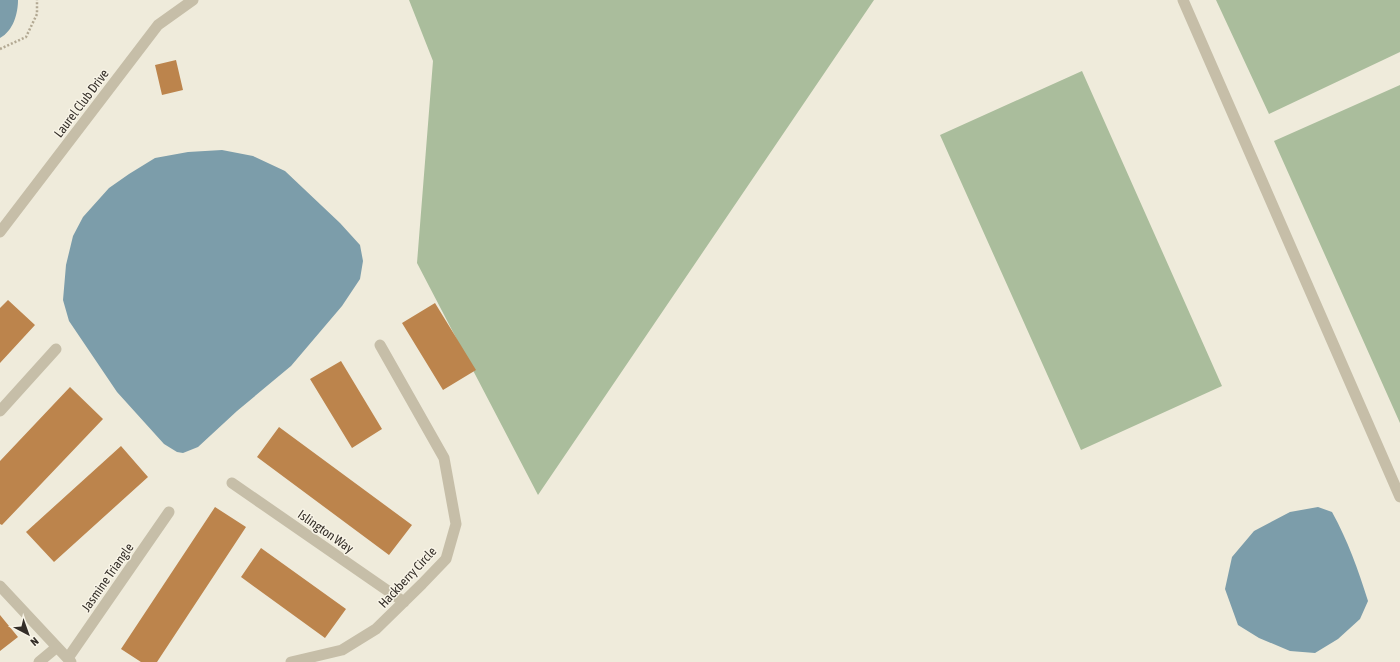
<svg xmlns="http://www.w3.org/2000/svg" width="1400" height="662" viewBox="0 0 1400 662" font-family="'Asap Condensed',sans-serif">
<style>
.green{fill:#aabd9c}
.water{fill:#7c9daa}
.building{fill:#bc844c}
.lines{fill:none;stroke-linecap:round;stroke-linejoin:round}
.path{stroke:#b2a892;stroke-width:2.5;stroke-dasharray:2 2;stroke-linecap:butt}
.minor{stroke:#c6bea8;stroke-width:11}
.labels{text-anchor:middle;stroke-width:3;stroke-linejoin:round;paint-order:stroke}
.street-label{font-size:13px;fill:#342e28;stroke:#f8f4e7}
</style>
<rect width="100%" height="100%" fill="#efebdb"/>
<!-- green -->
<path class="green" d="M409 0H874L538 495 417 263 433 61Z
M1216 0H1400V52L1269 114Z
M1082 71 1222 386 1081 450 940 135Z
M1400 85V423L1274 141Z"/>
<!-- water -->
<path class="water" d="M0 0H18C18 14 13 31 0 38Z
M222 150 253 156 285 171 340 223 360 245 363 261 360 279 342 306 291 366 237 411 198 447 183 453 177 452 164 444 117 392 69 321 63 300 66 265 73 236 83 217 109 188 129 174 155 158 188 152Z
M1318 507 1332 512C1348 541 1358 569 1368 601L1360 619 1338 639 1315 653 1290 651 1259 638 1238 625 1225 589 1232 557 1254 531 1290 512Z"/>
<!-- building -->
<path class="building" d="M176 60 183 90 162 95 155 65Z
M8 300 35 325 0 363V308Z
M435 303 476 370 443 390 402 323Z
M341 361 382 429 352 448 310 379Z
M70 387 103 419 2 525 0 524V461Z
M279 427 412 525 389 555 257 457Z
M121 446 148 477 54 562 26 532Z
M215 507 246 527 157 662H141L121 649Z
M261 548 346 609 325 638 241 577Z
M0 615 18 637 0 651Z"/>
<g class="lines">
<!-- path -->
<path class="path" d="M0 49 26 37 37 14V0"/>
<!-- minor -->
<path class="minor" d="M1183 0 1400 497
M0 232 158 25 193 0
M0 411 56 349
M232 483 404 602
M0 586 71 662
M68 658 169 512
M39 662 57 647
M291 662 342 650 376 629 422 584 446 559 456 524 444 458 380 345"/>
</g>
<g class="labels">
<!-- street labels -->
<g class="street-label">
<text transform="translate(81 103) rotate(-53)" y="5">Laurel Club Drive</text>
<text transform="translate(326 531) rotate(35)" y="5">Islington Way</text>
<text transform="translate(107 577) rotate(-55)" y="5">Jasmine Triangle</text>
<text transform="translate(407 577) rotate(-47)" y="5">Hackberry Circle</text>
</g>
</g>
<!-- north arrow -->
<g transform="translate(28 634) rotate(139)" stroke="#f8f4e7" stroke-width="3" paint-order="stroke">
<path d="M0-3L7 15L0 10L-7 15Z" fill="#342e28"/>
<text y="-6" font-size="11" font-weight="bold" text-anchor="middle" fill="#342e28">N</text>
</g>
</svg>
